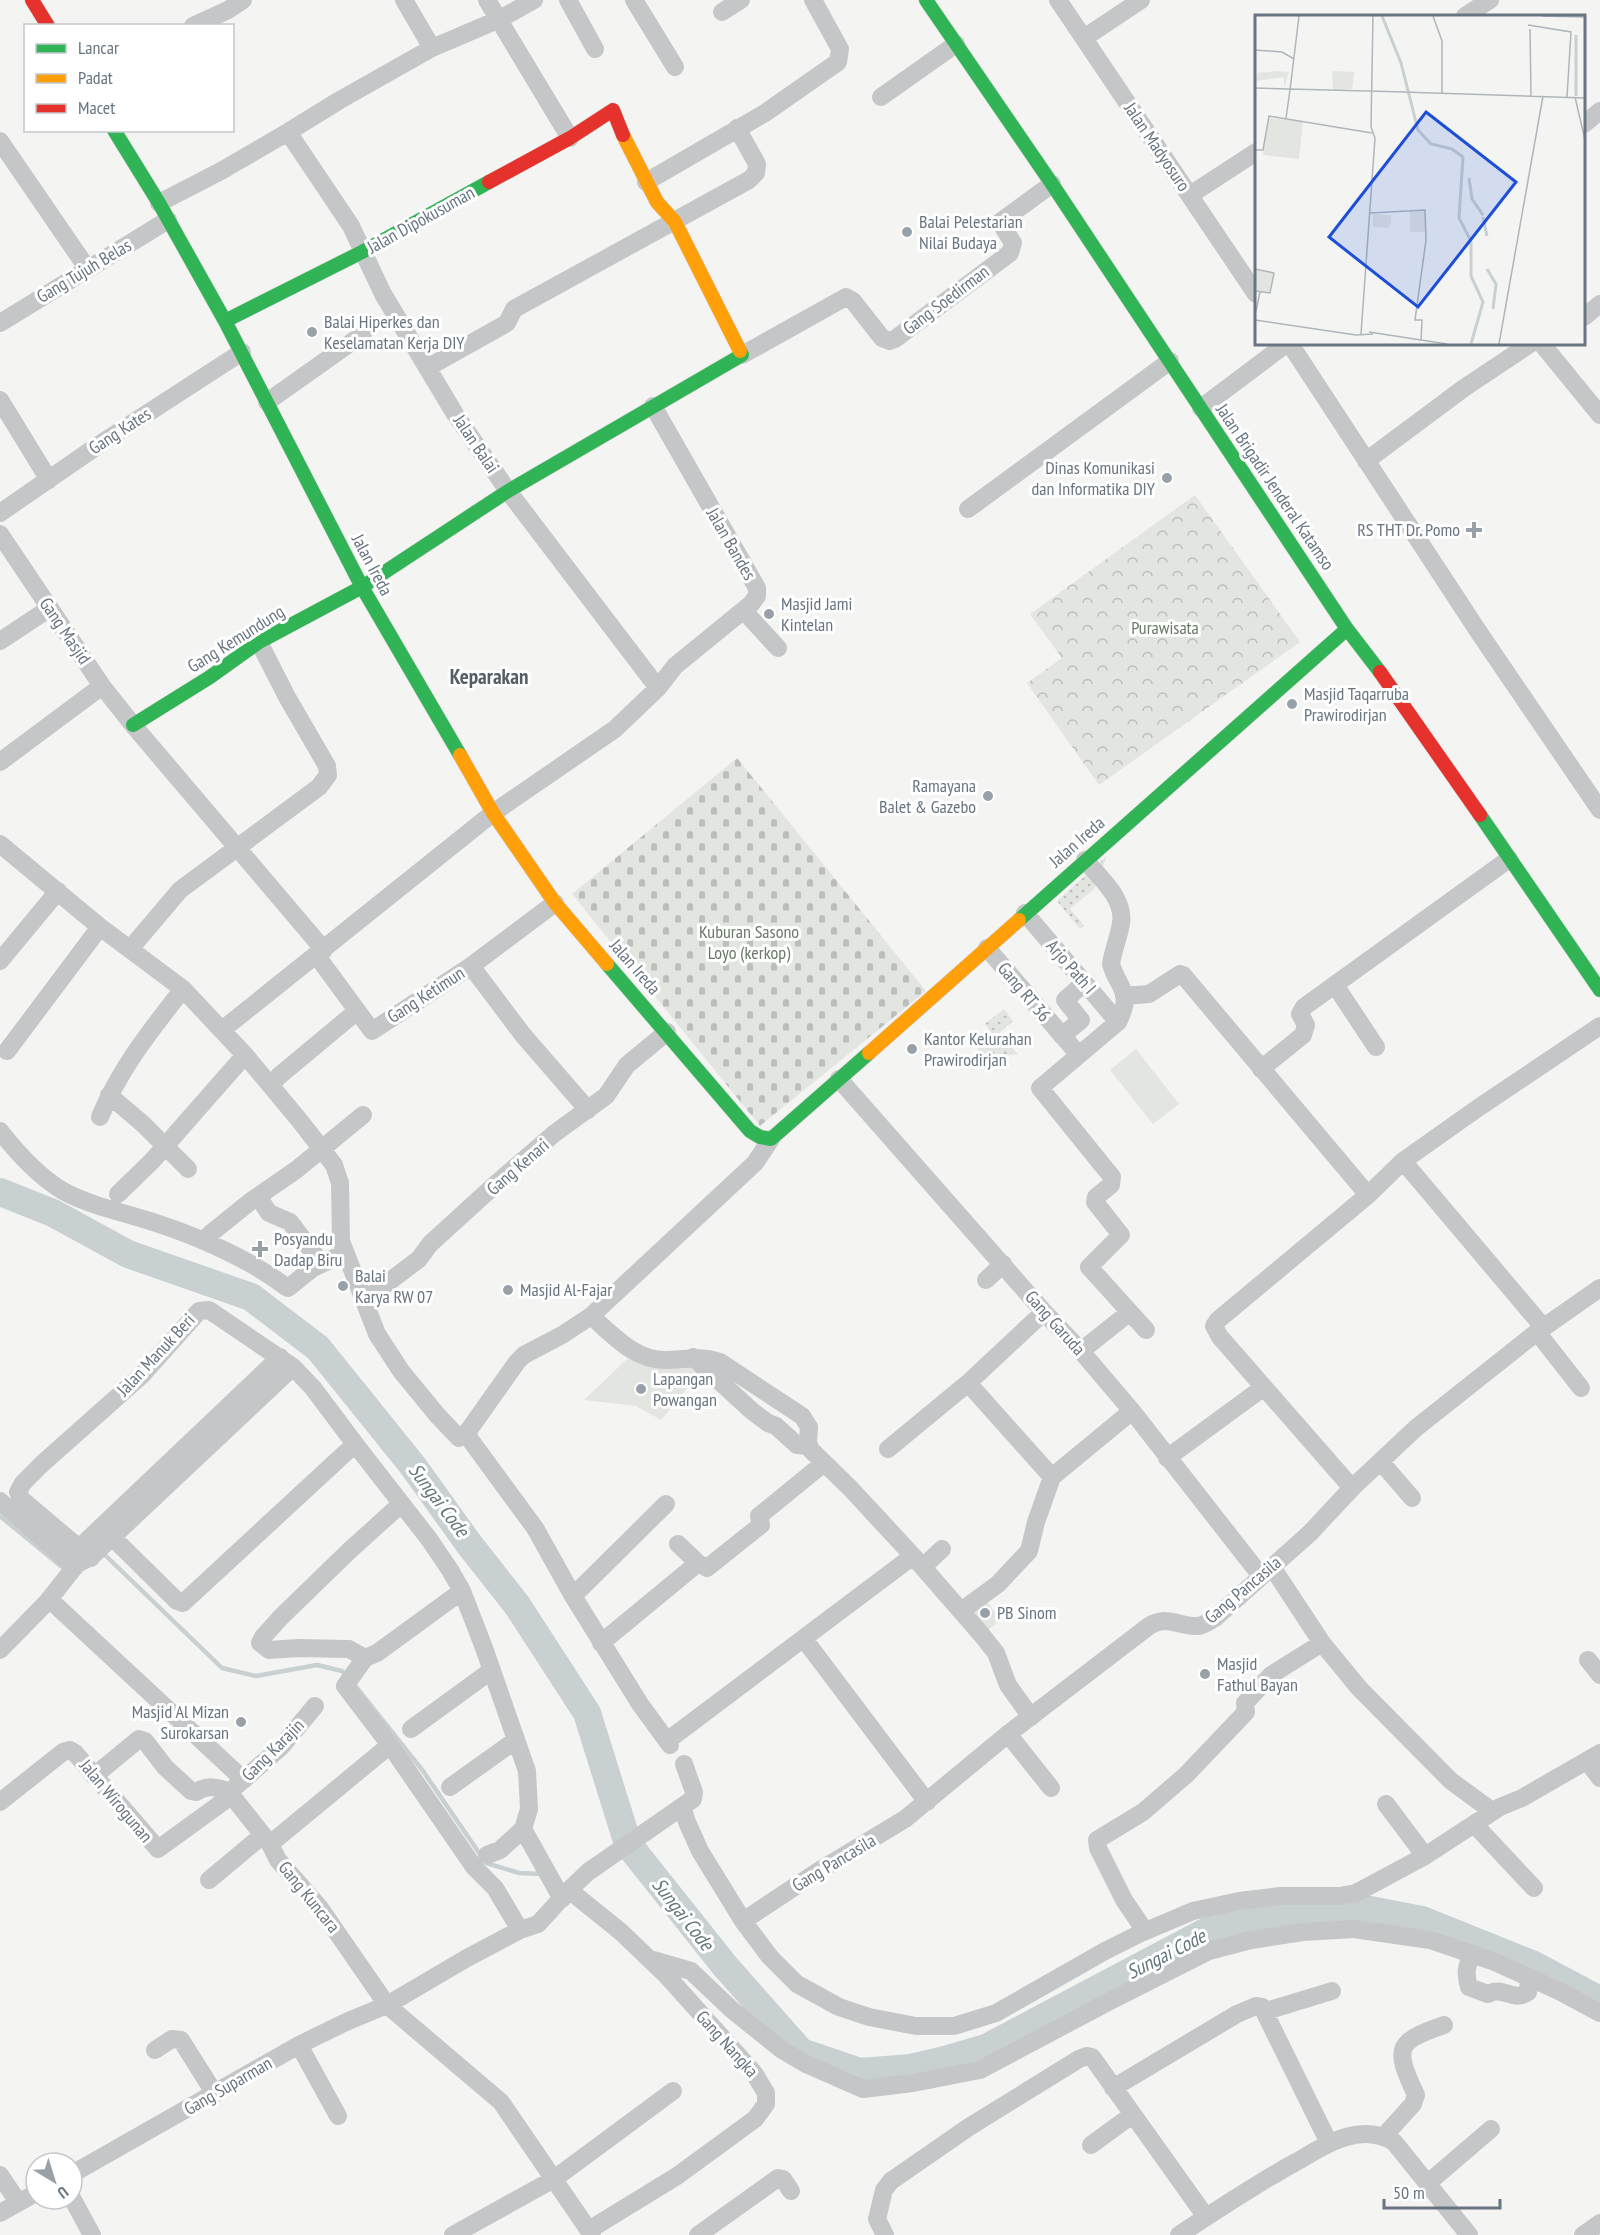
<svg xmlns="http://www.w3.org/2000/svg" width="1600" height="2235" viewBox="0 0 1600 2235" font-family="'PT Sans Narrow',sans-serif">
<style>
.grass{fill:url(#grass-dots)}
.cemetery{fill:url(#cemetery-stones)}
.park{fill:url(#park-crowns)}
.pitch{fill:#e3e5e1}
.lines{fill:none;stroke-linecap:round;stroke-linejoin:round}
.stream{stroke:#c9d0d2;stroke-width:4.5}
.river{stroke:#c9d0d2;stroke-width:28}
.fast-casing{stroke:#d0d1d1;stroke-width:15}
.slow-casing{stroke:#d0d1d1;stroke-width:15}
.jam-casing{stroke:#d0d1d1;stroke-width:15}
.street{stroke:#c5c6c8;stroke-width:18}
.fast{stroke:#30b455;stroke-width:14}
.slow{stroke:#ff9f0a;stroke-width:14}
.jam{stroke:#e5322d;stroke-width:14}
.poi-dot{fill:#99a1a8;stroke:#fff;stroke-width:2}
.labels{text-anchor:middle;stroke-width:6;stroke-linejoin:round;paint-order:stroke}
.street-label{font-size:18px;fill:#687580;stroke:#fff}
.poi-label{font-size:18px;fill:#687580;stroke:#fff;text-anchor:start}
.park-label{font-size:18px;fill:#697866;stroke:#fff}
.water-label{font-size:20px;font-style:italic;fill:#63767c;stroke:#fff}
.quarter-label{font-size:21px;font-weight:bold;fill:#555e66;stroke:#fff}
.inset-river{fill:none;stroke:#c9d0d2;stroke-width:3}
.inset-road{fill:none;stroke:#afb6bb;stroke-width:1.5}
.view{fill:#1d4ed8;fill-opacity:0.15;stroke:#1d4ed8;stroke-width:3}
.inset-edge{fill:none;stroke:#687580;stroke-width:3}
</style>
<defs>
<pattern id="grass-dots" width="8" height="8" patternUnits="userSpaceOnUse" patternTransform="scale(1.5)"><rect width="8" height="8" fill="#e3e5e1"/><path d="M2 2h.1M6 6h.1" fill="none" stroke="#bcbebc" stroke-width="1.8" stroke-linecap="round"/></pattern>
<pattern id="cemetery-stones" width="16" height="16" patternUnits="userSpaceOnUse" patternTransform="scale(1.5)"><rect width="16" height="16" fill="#e3e5e1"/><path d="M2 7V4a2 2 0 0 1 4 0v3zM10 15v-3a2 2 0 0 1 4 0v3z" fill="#bcbebc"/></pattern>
<pattern id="park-crowns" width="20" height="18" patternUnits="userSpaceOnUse" patternTransform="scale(1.5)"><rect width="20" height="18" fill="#e3e5e1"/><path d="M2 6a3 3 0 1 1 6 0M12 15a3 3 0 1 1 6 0" fill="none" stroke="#bcbebc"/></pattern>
</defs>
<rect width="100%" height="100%" fill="#f4f4f3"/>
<!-- grass -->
<path class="grass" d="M1107 856 1094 889 1070 909 1084 925 1080 929 1057 901Z
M1004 1009 1013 1021 1000 1032 1017 1054 986 1058 971 1040 992 1034 985 1024Z"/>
<!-- cemetery -->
<path class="cemetery" d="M737 758 926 991 760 1126 572 894Z"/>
<!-- park -->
<path class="park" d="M1195 495 1300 642 1099 785 1027 683 1062 658 1030 614Z"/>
<!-- pitch -->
<path class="pitch" d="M1136 1049 1179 1104 1153 1124 1110 1070Z
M627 1359 704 1368 661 1420 636 1406 584 1400Z
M982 1596 1001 1619 987 1631 968 1607Z"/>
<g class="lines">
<!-- stream -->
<path class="stream" d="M0 1516 62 1567
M101 1554 103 1553 222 1668 256 1676 317 1665 342 1671 348 1677
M353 1683 423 1771 486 1863 519 1873 543 1874"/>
<!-- river -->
<path class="river" d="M0 1192 53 1213 128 1254 251 1297 318 1348 413 1466 469 1544 517 1605 587 1713 628 1844 725 1966 801 2052 860 2072 911 2068 945 2060 986 2048 1207 1931 1266 1917 1319 1911 1365 1909 1422 1920 1534 1965 1600 2000"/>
<defs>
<path id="fast" d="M926 0 1052 184 1347 629 1380 672
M114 130 159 203 225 321 362 587 460 755
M225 321 362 252 489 182
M133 725 210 677 259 642 362 587 508 491 742 355 740 351
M1480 815 1600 990
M1019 920 1347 629
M607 964 750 1131 760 1137 771 1139 869 1053"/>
<path id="slow" d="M623 135 657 202 675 222 740 351
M460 755 493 813 555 903 607 964
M869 1053 1019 920"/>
<path id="jam" d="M32 0 48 26
M489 182 570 138 613 110 623 135
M1380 672 1480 815"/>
</defs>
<!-- fast casing -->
<use href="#fast" class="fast-casing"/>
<!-- slow casing -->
<use href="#slow" class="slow-casing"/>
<!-- jam casing -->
<use href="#jam" class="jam-casing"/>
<!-- street -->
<path class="street" d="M404 0 432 48
M487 0 570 138
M568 0 595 49
M634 0 675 67
M1058 0 1256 294
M722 12 741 0
M1465 16 1490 0
M193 26 228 10 243 0
M1084 38 1141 0
M881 97 956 44
M1584 124 1600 111
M288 132 340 100 432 48 500 19 534 0
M0 141 87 268
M646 182 765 113 838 62 840 49 813 0
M1190 195 1256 152
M159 203 221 171 288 132 351 226 383 294 455 414 508 491 658 688 615 729 493 813 222 1030
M1584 317 1600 304
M0 323 168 220
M1290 344 1478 631 1600 810
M1542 344 1600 415
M742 355 846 297 853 301 882 338 890 341 895 339 1010 253 1013 243 1000 222 1052 184
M427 368 507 323 514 309 749 180 756 173 757 164 737 128
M0 400 49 480
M267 402 363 334
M653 406 757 588V596L751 604 675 666 658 688
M1201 408 1286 344
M1366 461 1464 388 1530 344
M968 509 1170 361
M0 513 100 444 242 352
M0 534 102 686 133 725 324 950
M744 611 778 648
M0 641 50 608
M0 762 102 686
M0 844 100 927 183 989 245 1055 300 1121 334 1165 340 1183 341 1241 377 1334 401 1371 438 1416 459 1438 466 1434 517 1362 524 1355 562 1335 591 1316 755 1163 771 1139
M1085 860C1099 877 1125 898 1121 923 1119 937 1113 950 1111 964 1118 989 1134 991 1118 1022L1040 1088 1112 1177 1111 1185 1096 1197 1095 1202 1121 1235 1089 1267 1146 1330
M1025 913 1118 1022
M987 948 1078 1054
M130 949 180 890 319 787 328 775 327 766 287 697 259 642
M317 956 372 1031 471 966 555 903
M0 961 58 891
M471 966 523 1035 588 1110
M1335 985 1376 1047
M1124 996 1149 994 1180 974 1183 975 1368 1195 1403 1161 1478 1108 1600 1026
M1062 1036 1081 1020 1065 1000 1084 983
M7 1051 100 927
M1261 1069 1303 1035 1306 1025 1300 1014 1304 1007 1509 859
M839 1079 1044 1312 1081 1351 1132 1411 1261 1576
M271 1085 279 1076 357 1011
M109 1095 143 1124 188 1169
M100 1117C120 1068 151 1030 183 989
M0 1131C18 1154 38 1176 63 1191 93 1207 127 1213 159 1224 199 1237 253 1261 286 1287L288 1288 313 1268 345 1253
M1403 1161 1544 1328
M118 1194 152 1161 245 1055
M259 1198 269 1213 290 1222 315 1255
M210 1234 251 1201 296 1170 363 1115
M986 1280 1003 1264
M365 1300 419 1259 430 1244 498 1182 555 1133 606 1096 627 1065 667 1032
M591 1316C612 1334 634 1360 665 1360 685 1360 700 1355 720 1362L802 1416 809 1427 808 1441 810 1449 851 1489 913 1556 981 1634 996 1653 1008 1685 1031 1717
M1537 1332 1581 1388
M1081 1351 1130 1312
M693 1357 752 1411 768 1423 776 1426 797 1445 808 1446
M968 1383 1052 1477
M466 1434 535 1528 573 1596 640 1704 670 1745
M355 1444 429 1539 450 1570 462 1591 484 1648 527 1771 529 1809 523 1829 500 1850 487 1855
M888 1449 968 1383 1044 1312
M1167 1458 1264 1387
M1381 1462 1412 1498
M1352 1488 1220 1337 1214 1326 1218 1320 1368 1195
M0 1501 75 1567
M401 1504 349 1551 281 1617 263 1637 260 1643 269 1650 298 1648 349 1649 365 1658 377 1653 462 1591
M678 1544 698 1563 707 1568 761 1525 759 1516 824 1463
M91 1558 21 1499 18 1492 23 1483 43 1463 142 1375 199 1311 209 1310 293 1367 313 1388 355 1444 183 1603 177 1601 102 1527
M77 1560 79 1548 280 1357
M923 1567 942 1549
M1272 1567 1322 1643 1359 1688 1451 1781 1492 1811
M573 1596 666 1504
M49 1599 244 1780
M961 1611 998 1584 1029 1551 1036 1522 1052 1477 1132 1411
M804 1639 927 1802
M601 1643 698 1563
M0 1650 47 1602 77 1564 91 1557 293 1367
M365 1658 345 1686 390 1745 474 1867 495 1888 520 1930
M1588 1660 1600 1675
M411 1729 492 1670
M1008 1734 1051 1788
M667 1741 913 1556
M1588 1762 1600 1778
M94 1776 139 1739 145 1741 165 1767 191 1791 196 1792C208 1785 216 1787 228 1791
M235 1787 281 1747 315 1706
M450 1787 516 1740
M228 1791 270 1844 278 1860 320 1908 387 2005 501 2102 592 2235
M0 1802 63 1752 70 1750 75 1753 158 1849 231 1796
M1386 1804 1425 1856
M682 1807 687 1822 700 1851 743 1921 770 1957 797 1984 839 2007 869 2017 916 2026H954L996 2013 1105 1951 1141 1933 1193 1911 1239 1901 1280 1896H1339L1356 1893 1425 1856 1500 1807 1522 1798 1600 1753
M1474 1824 1534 1888
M523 1829 562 1899
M270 1844 390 1745
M209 1880 263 1835
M569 1890 588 1872 693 1799 694 1792 684 1764
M743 1921 817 1872 905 1819 1008 1734 1149 1626C1167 1614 1179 1627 1197 1626 1203 1626 1209 1621 1215 1618L1310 1533 1352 1488 1416 1428 1537 1332 1600 1288
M1145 1931 1124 1900 1098 1848 1097 1840 1143 1812 1186 1775 1246 1712 1245 1703 1271 1675 1322 1643
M1473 1954C1466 1965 1465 1974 1469 1987L1488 1994C1503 1985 1513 2003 1528 1992L1529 1978
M653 1960 691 1971 731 2009 782 2050 806 2064 863 2089 913 2083 980 2070 1108 2002 1209 1951 1251 1940 1303 1932 1354 1929 1430 1940 1495 1962 1561 1992 1600 2013
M1266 2011 1332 1991
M299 2045 338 2116
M155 2050 172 2039 181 2040 215 2094
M1113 2088 1237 2014 1256 2006 1262 2007 1329 2143
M1384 2136 1413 2104 1416 2095C1394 2048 1395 2042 1444 2025
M1091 2145 1132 2115
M72 2174 299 2045 346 2022 387 2005 467 1958 520 1930 538 1924 569 1890 621 1932 666 1975 754 2073 766 2093V2104L755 2119 677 2176 589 2230
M0 2175 18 2202
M1428 2183 1491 2129
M72 2198 92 2235
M0 2213 36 2193
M453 2235 554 2179 673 2091
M698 2235 778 2178 783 2179 791 2191
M885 2235 877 2219 884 2190 891 2181 969 2127 1079 2059 1087 2056 1092 2057 1206 2217
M1179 2235C1217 2210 1256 2184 1296 2162 1312 2153 1328 2142 1346 2137 1363 2132 1379 2133 1394 2142L1469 2235
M1583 2235 1600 2223"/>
<!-- fast -->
<use href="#fast" class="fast"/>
<!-- slow -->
<use href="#slow" class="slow"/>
<!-- jam -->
<use href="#jam" class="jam"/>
</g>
<!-- markers -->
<g class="poi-dot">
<circle cx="907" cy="232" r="6"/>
<circle cx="312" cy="332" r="6"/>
<circle cx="1167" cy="478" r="6"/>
<path d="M1471 521h6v6h6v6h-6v6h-6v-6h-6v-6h6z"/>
<circle cx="769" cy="614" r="6"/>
<circle cx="1292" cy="704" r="6"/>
<circle cx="988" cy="796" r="6"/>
<circle cx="912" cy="1049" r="6"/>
<path d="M257 1240h6v6h6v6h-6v6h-6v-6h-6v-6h6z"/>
<circle cx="343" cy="1286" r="6"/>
<circle cx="508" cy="1290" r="6"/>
<circle cx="641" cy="1389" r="6"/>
<circle cx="985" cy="1613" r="6"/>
<circle cx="1205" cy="1674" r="6"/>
<circle cx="241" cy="1722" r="6"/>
</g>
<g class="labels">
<!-- street labels -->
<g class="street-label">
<text transform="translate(1157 147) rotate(56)" y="6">Jalan Madyosuro</text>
<text transform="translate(421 220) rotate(-29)" y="6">Jalan Dipokusuman</text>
<text transform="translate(84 271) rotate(-31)" y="6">Gang Tujuh Belas</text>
<text transform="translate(946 300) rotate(-37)" y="6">Gang Soedirman</text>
<text transform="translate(120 431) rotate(-33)" y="6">Gang Kates</text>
<text transform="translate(476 444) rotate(56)" y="6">Jalan Balai</text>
<text transform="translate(1275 487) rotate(56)" y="6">Jalan Brigadir Jenderal Katamso</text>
<text transform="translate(731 544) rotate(60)" y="6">Jalan Bandes</text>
<text transform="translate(372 565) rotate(62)" y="6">Jalan Ireda</text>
<text transform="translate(65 631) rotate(56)" y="6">Gang Masjid</text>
<text transform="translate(236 639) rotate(-32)" y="6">Gang Kemundung</text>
<text transform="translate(1077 842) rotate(-41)" y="6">Jalan Ireda</text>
<text transform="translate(635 967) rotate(49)" y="6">Jalan Ireda</text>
<text transform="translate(1071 967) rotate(49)" y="6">Arjo Path I</text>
<text transform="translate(1024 992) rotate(50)" y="6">Gang RT 36</text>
<text transform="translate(426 995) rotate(-33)" y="6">Gang Ketimun</text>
<text transform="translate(518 1167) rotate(-41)" y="6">Gang Kenari</text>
<text transform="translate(1055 1323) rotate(48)" y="6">Gang Garuda</text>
<text transform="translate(156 1355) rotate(-47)" y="6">Jalan Manuk Beri</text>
<text transform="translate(1243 1590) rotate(-40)" y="6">Gang Pancasila</text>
<text transform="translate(273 1750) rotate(-45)" y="6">Gang Karajin</text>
<text transform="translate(116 1801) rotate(50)" y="6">Jalan Wirogunan</text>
<text transform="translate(834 1863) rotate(-31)" y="6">Gang Pancasila</text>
<text transform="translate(309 1897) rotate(51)" y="6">Gang Kuncara</text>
<text transform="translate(727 2044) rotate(48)" y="6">Gang Nangka</text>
<text transform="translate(228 2086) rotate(-30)" y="6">Gang Suparman</text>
</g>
<!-- poi labels -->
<g class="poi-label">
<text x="919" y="228">Balai Pelestarian<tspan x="919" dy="21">Nilai Budaya</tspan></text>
<text x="324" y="328">Balai Hiperkes dan<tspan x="324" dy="21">Keselamatan Kerja DIY</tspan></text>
<text x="1155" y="474" text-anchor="end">Dinas Komunikasi<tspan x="1155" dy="21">dan Informatika DIY</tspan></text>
<text x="1460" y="536" text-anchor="end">RS THT Dr. Pomo</text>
<text x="781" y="610">Masjid Jami<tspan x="781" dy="21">Kintelan</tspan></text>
<text x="1304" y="700">Masjid Taqarruba<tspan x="1304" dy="21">Prawirodirjan</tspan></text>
<text x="976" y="792" text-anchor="end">Ramayana<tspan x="976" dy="21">Balet &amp; Gazebo</tspan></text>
<text x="924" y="1045">Kantor Kelurahan<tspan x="924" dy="21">Prawirodirjan</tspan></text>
<text x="274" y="1245">Posyandu<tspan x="274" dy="21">Dadap Biru</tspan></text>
<text x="355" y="1282">Balai<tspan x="355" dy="21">Karya RW 07</tspan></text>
<text x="520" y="1296">Masjid Al-Fajar</text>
<text x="653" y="1385">Lapangan<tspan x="653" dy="21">Powangan</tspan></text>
<text x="997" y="1619">PB Sinom</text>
<text x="1217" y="1670">Masjid<tspan x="1217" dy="21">Fathul Bayan</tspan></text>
<text x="229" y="1718" text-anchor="end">Masjid Al Mizan<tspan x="229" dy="21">Surokarsan</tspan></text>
</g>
<!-- park labels -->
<g class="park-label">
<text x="1165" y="634">Purawisata</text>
<text x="749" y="938">Kuburan Sasono<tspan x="749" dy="21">Loyo (kerkop)</tspan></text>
</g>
<!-- water labels -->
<g class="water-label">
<text transform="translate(439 1500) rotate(53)" y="7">Sungai Code</text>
<text transform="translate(683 1914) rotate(52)" y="7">Sungai Code</text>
<text transform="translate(1166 1954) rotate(-27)" y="7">Sungai Code</text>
</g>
<!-- quarter labels -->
<g class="quarter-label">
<text x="489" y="684">Keparakan</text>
</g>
</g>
<!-- overview -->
<g transform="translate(1255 15)">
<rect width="330" height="330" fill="#f4f4f3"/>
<path d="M22 56 34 57 29 73V62L0 66 3 58Z" fill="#e3e5e1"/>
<path d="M155 196H170V217H155Z" fill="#e3e5e1"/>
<path d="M77 56 99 57 97 74 78 75ZM13 103 48 106 44 144 8 140ZM118 199 136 200V209L132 213 118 212ZM0 254 18 257 15 277 0 276Z" fill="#e3e5e1"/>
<path class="inset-river" d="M127 1 146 48 163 115 176 129 197 134 208 142 204 203 216 226V261L228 287 216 329M321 20V81M214 163 217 184 228 200M228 202 232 221M232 254 241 269 238 294"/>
<path class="inset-road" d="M178 1 187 26V79M287 1 330 2M273 10 316 17 312 82M275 14 276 81M0 35 27 37 39 44M0 73 151 77M35 75 44 1M147 77 330 83M320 82 330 125M31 103 35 75M0 135H8L14 101 117 118M115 198 170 195 171 225 160 305H167L166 326M0 254 19 258 15 278 0 276M1 296 5 277M0 305 101 320 118 319M114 317 192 329M106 319 120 123 116 112 118 1M244 329 288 81"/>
<path class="view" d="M171 97 261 167 163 292 74 222Z"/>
<rect width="330" height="330" class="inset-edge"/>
</g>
<!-- legend -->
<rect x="24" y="24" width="210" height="108" fill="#ffffff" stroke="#c3c8cc" stroke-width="1.5"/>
<rect x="36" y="44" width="30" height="9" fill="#30b455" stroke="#c3c8cc" stroke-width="1.5"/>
<text x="78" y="54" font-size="18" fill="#687580">Lancar</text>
<rect x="36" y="74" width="30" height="9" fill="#ff9f0a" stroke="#c3c8cc" stroke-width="1.5"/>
<text x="78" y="84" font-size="18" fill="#687580">Padat</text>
<rect x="36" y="104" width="30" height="9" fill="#e5322d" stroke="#c3c8cc" stroke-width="1.5"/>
<text x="78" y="114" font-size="18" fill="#687580">Macet</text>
<!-- north arrow -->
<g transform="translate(54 2181) rotate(142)"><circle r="28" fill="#ffffff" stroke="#c3c8cc" stroke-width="1.5"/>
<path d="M0-4.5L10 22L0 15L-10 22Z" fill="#99a1a8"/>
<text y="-9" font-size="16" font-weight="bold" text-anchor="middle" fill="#687580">U</text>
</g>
<!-- scale -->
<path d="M1384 2199v9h116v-9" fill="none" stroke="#687580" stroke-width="3"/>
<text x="1393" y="2199" font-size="18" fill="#687580" stroke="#ffffff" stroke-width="4.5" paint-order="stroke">50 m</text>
</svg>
